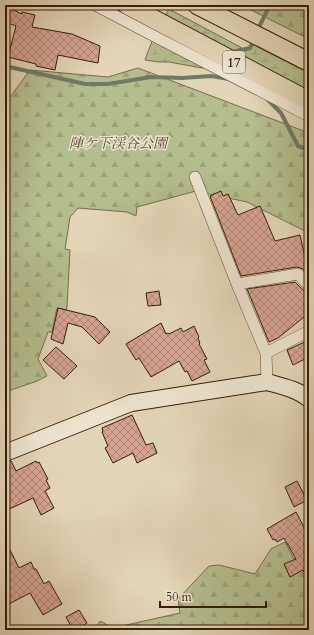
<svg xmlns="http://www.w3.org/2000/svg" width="314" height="635" viewBox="0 0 314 635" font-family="Cardo,'Noto Serif JP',serif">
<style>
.forest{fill:url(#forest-firs);stroke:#746d4a}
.wetland{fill:url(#wetland-marsh);stroke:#746d4a}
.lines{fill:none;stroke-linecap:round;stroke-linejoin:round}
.stream{stroke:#6f7b68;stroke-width:4}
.building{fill:url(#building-cross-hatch);stroke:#351d06}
.street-casing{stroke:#604b32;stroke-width:12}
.secondary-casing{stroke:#351d06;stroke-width:18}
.primary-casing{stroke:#351d06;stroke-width:20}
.street{stroke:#ede4d0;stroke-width:11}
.secondary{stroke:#ede4d0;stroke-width:16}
.primary{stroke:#e3d5b6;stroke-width:18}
.labels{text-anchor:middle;stroke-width:3;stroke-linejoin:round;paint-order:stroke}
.shield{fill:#ede4d0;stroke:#6c5943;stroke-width:1}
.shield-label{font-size:13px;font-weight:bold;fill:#351d06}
.park-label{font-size:14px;font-style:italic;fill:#5b4d2e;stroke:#ede4d0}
</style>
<defs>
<pattern id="forest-firs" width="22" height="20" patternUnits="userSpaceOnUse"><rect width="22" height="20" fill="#b4bd8d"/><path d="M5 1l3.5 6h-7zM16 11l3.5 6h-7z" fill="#9ba278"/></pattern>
<pattern id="wetland-marsh" width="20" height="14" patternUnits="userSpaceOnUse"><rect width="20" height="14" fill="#b4bd8d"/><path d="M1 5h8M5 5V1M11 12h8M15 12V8" fill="none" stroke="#9ba278"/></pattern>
<pattern id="building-cross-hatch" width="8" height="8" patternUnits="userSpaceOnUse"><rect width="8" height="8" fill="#d6a493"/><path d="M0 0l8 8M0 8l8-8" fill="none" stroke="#ae8576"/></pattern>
</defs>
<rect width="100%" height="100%" fill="#e3d5b6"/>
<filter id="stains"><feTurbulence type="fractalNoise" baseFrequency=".005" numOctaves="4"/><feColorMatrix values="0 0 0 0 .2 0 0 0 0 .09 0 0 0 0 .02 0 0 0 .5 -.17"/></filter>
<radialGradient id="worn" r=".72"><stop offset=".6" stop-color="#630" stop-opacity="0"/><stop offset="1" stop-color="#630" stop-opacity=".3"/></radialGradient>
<!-- forest -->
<path class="forest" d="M241 5H309V39Z
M138 68 309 133V234L307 232 247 202 196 191 137 207 136 216 127 212 78 208 70 217 65 249 70 250 67 307 66 310 57 308 52 332H48L38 359 47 376 37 381 5 392V104L30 70 108 77Z
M285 542 294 559 304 553 309 562V630H95L100 621 113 628 180 613 178 599 209 566 219 565 255 574 271 549Z"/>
<!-- wetland -->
<path class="wetland" d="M169 9 242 48 233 51 216 65 202 68 169 62H159L145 60 152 41Z
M254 45 309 73V101L235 54 249 50Z"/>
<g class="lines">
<!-- stream -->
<path class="stream" d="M257 31 269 7 271 5
M232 55 233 52 250 48 254 39
M5 66 85 84H108L151 77 182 78 211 76 229 79
M268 100 281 113 298 146 309 150"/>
</g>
<!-- building -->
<path class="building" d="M11 9 22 14V12L35 15 32 27 72 34 100 46 98 63 58 55 55 70 36 66V64L8 57 16 26 5 22V13H7Z
M221 191 223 196 228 194 238 215 260 206 275 241 300 235 309 275 303 269 297 267 241 276 210 196Z
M295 282 304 291 309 293V313L278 338 269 342 247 289Z
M159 291 161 305 148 306 146 293Z
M58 308 95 317 110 332 99 344 82 327 68 323 63 344 51 339Z
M161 323 166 334 168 333 169 334 181 328 183 332 194 326 199 337 198 338 200 343 199 344 207 359 204 360 210 372 192 381 187 371 185 372 179 361 151 377 139 358 136 360 126 344Z
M309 340V357L293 365 287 350Z
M56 347 77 366 64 379 43 360Z
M132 415 146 445 153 443 157 453 137 463 133 453 113 463 105 448 108 446 102 432 103 431 102 428Z
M11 461 16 471 36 461 37 463 39 462 48 479 46 480 50 488 45 491 54 508 41 515 33 498 5 511V462Z
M297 481 307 500 294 507 285 487Z
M296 512 305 529 309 527V581L303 570 290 577 284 564 296 559 284 538 277 542 275 539 273 540 267 529Z
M5 540 19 568 31 562 34 569H36L44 584 49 581 62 604 43 615 30 593 5 606Z
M79 610 87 623 75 630H73L66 617Z"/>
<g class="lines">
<defs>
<path id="street" d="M95 5 154 36 309 116
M5 6 6 5
M195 177 237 284 266 353 267 382
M237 284 298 274 309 286
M266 353 309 331"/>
<path id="secondary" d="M5 453 131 403 267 382C281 386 297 389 309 399"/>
<path id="primary" d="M127 5 309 101
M197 5 309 62"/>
</defs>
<!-- street casing -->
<use href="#street" class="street-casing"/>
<!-- secondary casing -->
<use href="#secondary" class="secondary-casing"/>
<!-- primary casing -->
<use href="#primary" class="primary-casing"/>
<!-- street -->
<use href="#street" class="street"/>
<!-- secondary -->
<use href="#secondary" class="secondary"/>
<!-- primary -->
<use href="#primary" class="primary"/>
</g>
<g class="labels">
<!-- shield labels -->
<rect class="shield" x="223" y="51" width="22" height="22" rx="3"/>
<g class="shield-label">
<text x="234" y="67">17</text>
</g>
<!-- park labels -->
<g class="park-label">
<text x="118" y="148">陣ケ下渓谷公園</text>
</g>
</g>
<!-- margin -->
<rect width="314" height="635" fill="none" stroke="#e3d5b6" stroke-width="20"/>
<rect x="6" y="6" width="302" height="623" fill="none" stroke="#351d06" stroke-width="2"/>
<rect x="10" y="10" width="294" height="615" fill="none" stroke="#351d06"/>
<!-- scale -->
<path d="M160 601v6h106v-6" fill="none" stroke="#351d06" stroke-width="2"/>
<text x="166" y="601" font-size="12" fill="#351d06" stroke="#ede4d0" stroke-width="3" paint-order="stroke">50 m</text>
<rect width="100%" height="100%" filter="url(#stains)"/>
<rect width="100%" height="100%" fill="url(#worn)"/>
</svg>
